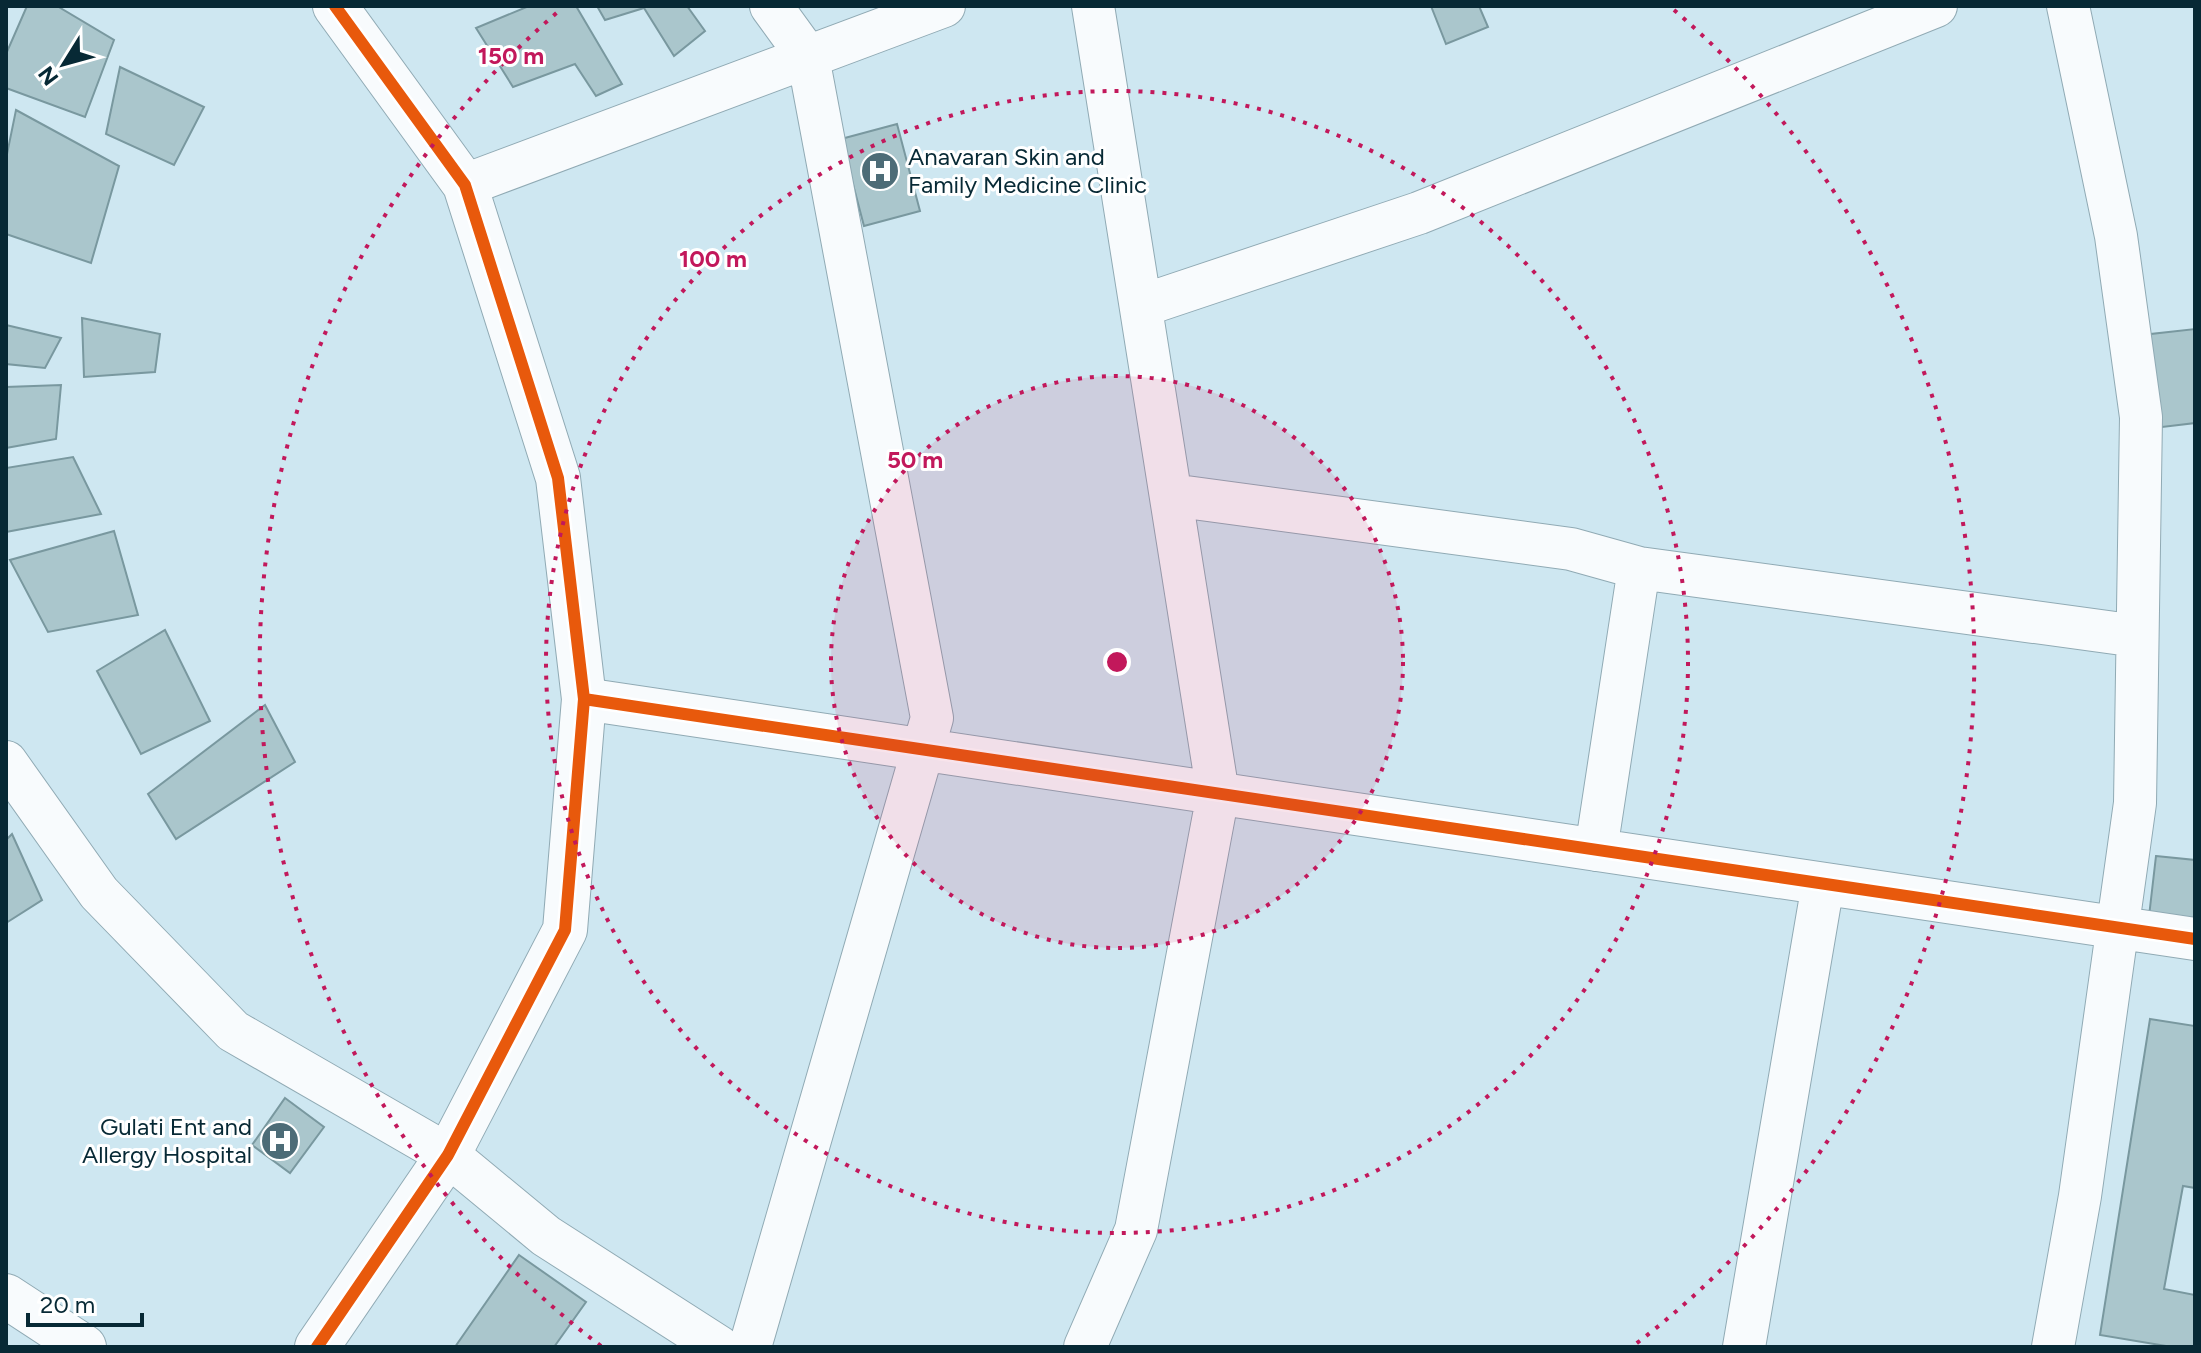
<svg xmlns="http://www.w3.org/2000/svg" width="2201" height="1353" viewBox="0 0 2201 1353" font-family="Figtree,sans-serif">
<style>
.building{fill:#aac6cc;stroke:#79989f;stroke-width:2}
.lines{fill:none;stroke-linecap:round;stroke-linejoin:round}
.minor-casing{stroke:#90aab4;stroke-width:44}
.tertiary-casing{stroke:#90aab4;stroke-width:46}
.minor{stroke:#f8fbfd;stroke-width:42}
.tertiary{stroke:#f8fbfd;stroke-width:44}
.cycleway-casing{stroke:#fff;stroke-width:17}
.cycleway{stroke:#e8590c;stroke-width:12}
.ring{fill:none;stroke:#c2185b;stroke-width:4;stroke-dasharray:4 8}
.labels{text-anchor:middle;stroke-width:6;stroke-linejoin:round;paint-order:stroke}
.poi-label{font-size:24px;fill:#072935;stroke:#fff;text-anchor:start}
.centre{fill:#c2185b;stroke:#fff;stroke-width:4}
.ring-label{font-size:24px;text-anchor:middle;font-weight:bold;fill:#c2185b;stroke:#fff;stroke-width:6;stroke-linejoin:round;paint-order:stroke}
</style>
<rect width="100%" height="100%" fill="#cee7f1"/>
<!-- building -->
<path class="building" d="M27 6H57L114 40 85 117 6 88V54Z
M529 6H576L622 84 596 96 575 64 513 87 476 28Z
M597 6H687L705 31 674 56 644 8 605 20Z
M1431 6H1479L1488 27 1446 44Z
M120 67 204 107 174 165 106 134Z
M16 110 119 166 91 263 6 234V159Z
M897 124 920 211 864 226 841 139Z
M82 318 160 334 155 372 84 377Z
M6 325 61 338 45 368 6 364Z
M2195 329V423L2154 428 2142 335Z
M61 385 56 439 6 448V387Z
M73 457 101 514 6 532V468Z
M114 531 138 615 48 632 10 560Z
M165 630 210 721 141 754 97 671Z
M265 705 295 762 176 839 148 794Z
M12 834 42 900 6 923V840Z
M2156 856 2195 860V930L2148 925Z
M2150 1019 2195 1026V1188L2183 1186 2164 1289 2195 1295V1347H2172L2100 1335Z
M285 1098 324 1127 290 1173 252 1145Z
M519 1255 586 1302 554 1347H455Z"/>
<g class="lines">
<defs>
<path id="minor" d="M465 185 944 6
M1141 306 1419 213 1936 6
M1171 495 1571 549 1639 568 2137 636
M584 699 2195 939
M6 762 99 893 233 1031 448 1155 546 1236 719 1347
M1596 850 1639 568
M750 1347 932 718 808 57 771 6
M1085 1347 1136 1230 1218 794 1093 6
M1744 1347 1823 884
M2053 1347 2080 1196 2135 803 2141 417 2116 236 2068 6"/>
<path id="tertiary" d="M6 1296 84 1347
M317 1347 448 1155 565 930 584 699 558 478 465 185 335 6"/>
</defs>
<!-- minor casing -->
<use href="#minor" class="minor-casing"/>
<!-- tertiary casing -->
<use href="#tertiary" class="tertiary-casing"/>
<!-- minor -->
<use href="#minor" class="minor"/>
<!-- tertiary -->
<use href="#tertiary" class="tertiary"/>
<defs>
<path id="cycleway" d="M584 699 2195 939
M317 1347 448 1155 565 930 584 699 558 478 465 185 335 6"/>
</defs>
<!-- cycleway casing -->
<use href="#cycleway" class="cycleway-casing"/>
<!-- cycleway -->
<use href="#cycleway" class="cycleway"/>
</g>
<!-- distance rings -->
<circle cx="1117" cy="662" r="286" fill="#c2185b" fill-opacity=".12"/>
<g class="ring">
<circle cx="1117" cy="662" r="286"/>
<circle cx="1117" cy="662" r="571"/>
<path d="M601 1346A857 857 0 0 1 560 10M1674 10A857 857 0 0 1 1633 1346"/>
</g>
<!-- icons -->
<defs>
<symbol id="hospital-disc" viewBox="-11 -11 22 22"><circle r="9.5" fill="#4d6c77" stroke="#fff"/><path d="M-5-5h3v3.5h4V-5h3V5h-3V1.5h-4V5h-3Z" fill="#fff"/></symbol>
</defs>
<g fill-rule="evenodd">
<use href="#hospital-disc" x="858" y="149" width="44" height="44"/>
<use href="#hospital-disc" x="258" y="1119" width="44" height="44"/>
</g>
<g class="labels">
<!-- poi labels -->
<g class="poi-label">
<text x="908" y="165">Anavaran Skin and<tspan x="908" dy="28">Family Medicine Clinic</tspan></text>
<text x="252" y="1135" text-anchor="end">Gulati Ent and<tspan x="252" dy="28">Allergy Hospital</tspan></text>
</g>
</g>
<circle cx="1117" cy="662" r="12" class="centre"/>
<g class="ring-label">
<text x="511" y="64">150 m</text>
<text x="713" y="267">100 m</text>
<text x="915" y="468">50 m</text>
</g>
<!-- border -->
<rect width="2201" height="1353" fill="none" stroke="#072935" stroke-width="16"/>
<!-- north arrow -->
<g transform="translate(64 64) rotate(233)" stroke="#ffffff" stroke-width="6" paint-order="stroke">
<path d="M0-6L14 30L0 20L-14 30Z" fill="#072935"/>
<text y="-12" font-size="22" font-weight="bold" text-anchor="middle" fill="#072935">N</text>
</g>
<!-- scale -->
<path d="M28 1313v12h114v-12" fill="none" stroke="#072935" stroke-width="4"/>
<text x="40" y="1313" font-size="24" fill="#072935" stroke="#ffffff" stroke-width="6" paint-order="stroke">20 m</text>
</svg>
